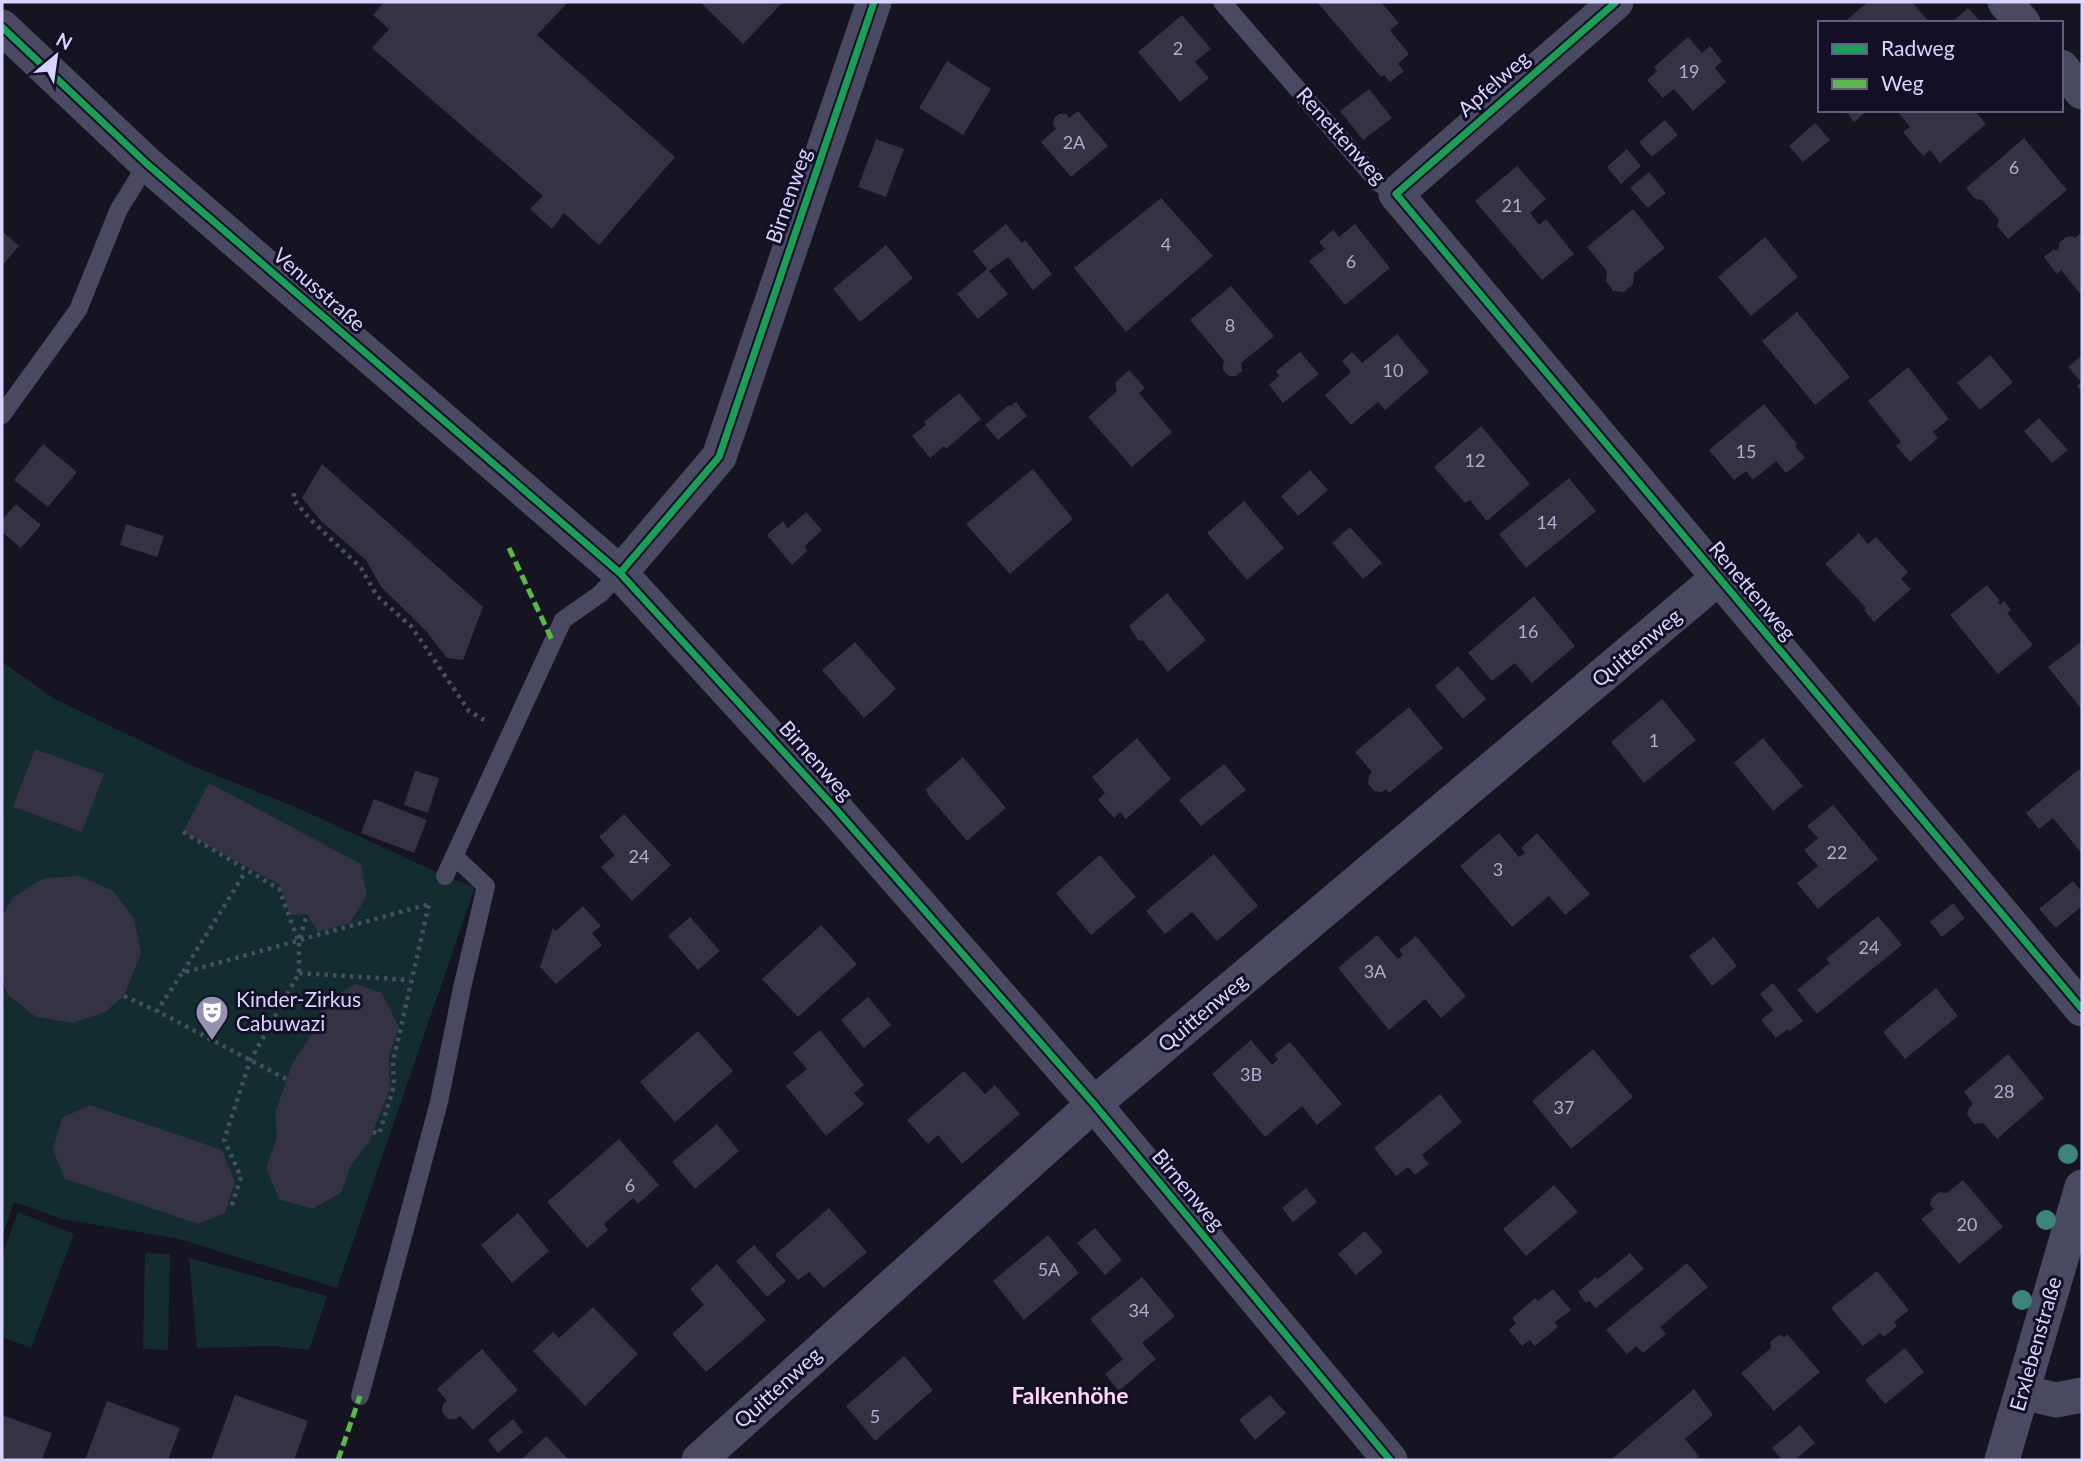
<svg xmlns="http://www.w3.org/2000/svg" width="2084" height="1462" viewBox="0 0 2084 1462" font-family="Lato,sans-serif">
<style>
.green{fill:#132c2d}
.building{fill:#343243}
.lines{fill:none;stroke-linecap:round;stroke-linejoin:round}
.path{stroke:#44505f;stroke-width:4.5;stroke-dasharray:3.5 5;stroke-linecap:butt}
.service{stroke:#4a4962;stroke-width:18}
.minor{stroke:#4a4962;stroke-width:35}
.quiet{stroke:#58b947;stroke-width:5;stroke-dasharray:10 5;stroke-linecap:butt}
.cycleway-casing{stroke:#130f26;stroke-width:11}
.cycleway{stroke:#1a9f57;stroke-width:7}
.tree{fill:#3e8478}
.labels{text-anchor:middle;stroke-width:6;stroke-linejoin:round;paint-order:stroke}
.number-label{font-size:18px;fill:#b0acd0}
.street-label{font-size:21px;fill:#d9d4ff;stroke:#130f26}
.poi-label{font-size:21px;fill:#d9d4ff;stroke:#130f26;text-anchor:start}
.neighbourhood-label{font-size:23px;font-weight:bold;fill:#ffd6f0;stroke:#130f26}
</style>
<rect width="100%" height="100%" fill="#161421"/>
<!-- green -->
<path class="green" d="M2 662 55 699 195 767 300 809 445 876 475 887 337 1288 179 1239 62 1219 14 1202 2 1237Z
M18 1212 74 1234 31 1348 2 1337V1255Z
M145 1253 170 1254 168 1350 143 1349Z
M189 1258 327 1296 309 1350 273 1346 197 1348Z"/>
<!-- building -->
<path class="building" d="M384 2H568L537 35 675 157 599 245 564 213 552 229 530 209 543 196 372 48 389 29 373 15Z
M700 2H783L743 44Z
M1317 2H1381L1399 23 1390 30 1409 54 1398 64 1404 71 1390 82 1384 75 1381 77Z
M1868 2H1912L1930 23H1843Z
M1968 8 1979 20 1976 23H1951Z
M1182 15 1211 49 1195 62 1209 78 1180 102 1138 52Z
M1688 37 1702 53 1710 46 1722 61 1715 68 1726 82 1693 111 1674 89 1663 98 1647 80 1657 71 1654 67Z
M947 61 991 89 963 135 919 108Z
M1369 89 1392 118 1363 140 1340 111Z
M1845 110H1868L1854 122Z
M1900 110H1974L1986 124 1940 163 1930 150 1923 156 1903 132 1910 127 1898 112Z
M1078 111 1108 146 1071 177 1041 142 1056 129 1053 125 1054 118 1059 114H1066L1069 118Z
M1665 120 1678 135 1652 157 1639 142Z
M1815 123 1830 140 1803 162 1789 146Z
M2024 138 2067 190 2008 239 1997 226 1999 220 1991 210 1982 200 1975 199 1966 188Z
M876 139 904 149 886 197 858 187Z
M1627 149 1641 166 1621 184 1607 167Z
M1517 166 1546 199 1530 213 1539 225 1546 219 1574 254 1542 280 1475 201Z
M1649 172 1666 193 1648 208 1630 188Z
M1161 198 1213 256 1126 332 1074 268Z
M1633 209 1665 248 1634 273 1633 284 1624 292 1613 291 1606 281 1607 271 1587 247Z
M1006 224 1022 243 1025 240 1052 274 1033 290 1008 257 989 271 1008 294 978 319 957 294 987 269 973 251Z
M1355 224 1390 268 1345 305 1309 261 1325 249 1319 242 1333 230 1339 237Z
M2 231 19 246 2 266Z
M2082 232V296L2061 270 2057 274 2044 257 2054 249 2056 251 2059 248V243L2066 237 2073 236 2075 238Z
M1765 237 1798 277 1751 316 1718 277Z
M886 245 913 278 860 322 833 289Z
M1231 286 1274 336 1241 363 1242 371 1236 376H1229L1223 370V363L1225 362 1190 320Z
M1797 312 1850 377 1815 405 1762 341Z
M1397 334 1429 372 1385 410 1378 402 1351 425 1325 395 1351 372 1342 361 1352 352 1362 363Z
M1300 352 1319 374 1283 403 1269 385 1279 376 1276 371Z
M1990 355 2013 382 1980 410 1957 383Z
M2082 355V392L2077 386 2081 382 2068 367Z
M1908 367 1949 419 1933 432 1938 438 1910 462 1896 446 1901 442 1868 401Z
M1129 370 1145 388 1139 393 1172 432 1132 467 1088 417 1117 391 1115 383Z
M959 393 981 419 946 449 944 446 930 458 912 436 926 425 924 422Z
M1016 402 1027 416 998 440 985 425 1009 405 1011 406Z
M1764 404 1797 444 1795 446 1805 458 1786 473 1776 461 1753 480 1746 471 1734 480 1709 450Z
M2039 418 2068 450 2052 463 2024 431Z
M1481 426 1530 484 1487 521 1470 500 1465 503 1434 467Z
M43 444 77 472 48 507 14 480Z
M322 464 483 607 463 660 447 658 426 631 381 587 366 560 321 521 302 498Z
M1033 469 1073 519 1010 574 966 524Z
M1310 470 1328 490 1298 516 1281 496Z
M1569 478 1596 511 1526 568 1499 534Z
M1244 501 1284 548 1247 580 1207 533Z
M16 504 41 525 21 548 2 532V520Z
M806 512 822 530 805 546 807 551 792 565 767 535 783 521 788 528Z
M126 524 164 536 157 557 120 545Z
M1350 527 1382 563 1363 579 1332 543Z
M1859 533 1868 544 1876 537 1908 572 1901 579 1911 589 1874 622 1864 610 1866 608 1825 564Z
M1987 585 2000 601 1998 602 2000 605 2004 601 2011 610 2007 613 2033 645 1998 674 1950 615Z
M1167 593 1206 640 1168 672 1143 641 1138 640 1129 626Z
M1534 596 1575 646 1532 683 1515 663 1492 681 1468 653Z
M2082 641V710L2048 667Z
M855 642 896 689 864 718 822 670Z
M1458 666 1486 699 1463 719 1435 686Z
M1662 699 1696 740 1644 783 1611 742Z
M1409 707 1443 748 1389 793 1386 789 1382 792 1374 791 1368 784 1369 775 1372 772 1355 752Z
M1137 738 1171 779 1126 819 1120 812 1114 818 1098 800 1105 793 1092 777Z
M1763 738 1803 786 1773 811 1734 763Z
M35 749 104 774 82 832 13 807Z
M963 757 1006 808 967 841 928 795 926 789Z
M1224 764 1246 790 1201 826 1179 800Z
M2079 769 2082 773V854L2053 818 2039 829 2026 813Z
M415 771 439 778 428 813 404 805Z
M209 783 361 864 367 896 350 923 318 932 307 914 290 915 280 885 183 832Z
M374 799 427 820 414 853 361 833Z
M1833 805 1878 859 1818 909 1797 883 1818 866 1804 850 1818 838 1807 826Z
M624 814 671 865 632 901 601 867 615 855 599 837Z
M1499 833 1519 857 1525 853 1521 848 1537 833 1590 894 1565 915 1549 896 1512 927 1460 866Z
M1214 854 1258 906 1217 941 1192 912 1165 934 1146 911Z
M1100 855 1136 897 1091 935 1056 893Z
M79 876 112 890 134 918 141 953 124 996 105 1012 72 1023 36 1017 8 995 2 981V917L13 897 44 878Z
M2073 881 2082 892V906L2056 928 2039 909Z
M1953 903 1965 918 1942 937 1930 922Z
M583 906 601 926 592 933 602 945 556 984 540 967 553 928 556 931Z
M1878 916 1902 945 1817 1014 1797 990 1830 963 1826 959Z
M690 917 720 951 698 970 668 936Z
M821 925 857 964 798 1017 762 979Z
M1377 935 1398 959 1403 955 1399 950 1416 936 1466 996 1441 1018 1425 999 1389 1030 1338 968Z
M1714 937 1737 966 1712 986 1689 956Z
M1773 983 1803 1021 1790 1031 1788 1029 1776 1038 1761 1020 1773 1010 1760 994Z
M356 984 382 993 399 1027 389 1055 390 1089 369 1142 351 1165 341 1193 312 1209 279 1199 266 1168 277 1138 275 1114 292 1064 314 1031 325 1001Z
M1936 988 1958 1016 1905 1059 1883 1032Z
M868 997 891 1025 864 1048 841 1020Z
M820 1030 864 1085 854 1093 864 1104 826 1136 786 1086 807 1069 793 1053Z
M698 1031 733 1071 675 1122 640 1082Z
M1251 1040 1272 1065 1278 1059 1274 1055 1290 1042 1342 1104 1317 1125 1302 1106 1265 1137 1212 1074Z
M1593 1049 1633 1097 1571 1149 1532 1101Z
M2008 1054 2044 1098 1997 1139 1983 1123 1974 1124 1967 1114 1969 1108 1973 1104 1964 1092Z
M964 1071 985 1094 995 1085 1020 1114 962 1164 938 1135 928 1144 907 1120Z
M1440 1094 1462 1122 1422 1155 1429 1164 1415 1175 1408 1167 1396 1176 1374 1148Z
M90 1105 222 1150 235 1182 225 1213 198 1224 65 1179 53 1150 62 1118Z
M717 1124 739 1151 695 1189 672 1162Z
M619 1139 659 1185 638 1204 633 1198 604 1224 608 1230 587 1248 547 1202Z
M1963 1180 2003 1227 1959 1264 1921 1219 1934 1209 1930 1205 1931 1199 1939 1192 1947 1193Z
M1554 1185 1578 1212 1526 1256 1503 1229Z
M1306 1188 1317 1202 1293 1222 1282 1208Z
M829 1208 867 1252 824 1288 809 1272 798 1280 775 1255Z
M518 1213 549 1251 512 1283 481 1245Z
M1095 1228 1122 1260 1105 1275 1077 1243Z
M1365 1231 1383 1252 1356 1275 1338 1254Z
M1048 1235 1079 1273 1024 1320 993 1281Z
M754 1245 786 1281 767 1297 736 1261Z
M1630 1253 1644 1269 1596 1308 1589 1301 1586 1303 1578 1292 1596 1277 1598 1279Z
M1687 1263 1708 1287 1660 1327 1666 1334 1643 1353 1636 1346 1627 1354 1606 1330Z
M717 1264 766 1320 706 1372 672 1334 704 1305 690 1289Z
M1877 1271 1909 1310 1894 1322 1897 1326 1884 1337 1880 1333 1863 1346 1831 1308Z
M1142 1277 1175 1316 1142 1343 1156 1359 1119 1391 1105 1374 1123 1359 1090 1319Z
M1553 1289 1571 1310 1555 1322 1558 1327 1535 1346 1530 1340 1522 1346 1509 1330 1516 1323 1512 1318 1535 1298 1538 1301Z
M593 1307 638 1354 585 1406 533 1351 553 1332 559 1338Z
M1787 1334 1820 1372 1774 1411 1741 1373 1771 1348 1770 1342 1779 1335 1785 1337Z
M1905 1348 1924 1372 1885 1404 1865 1380Z
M482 1349 518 1390 473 1430 460 1416 456 1419H448L442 1412 443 1404 447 1401 437 1389Z
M904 1356 933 1390 875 1441 846 1406Z
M1694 1389 1713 1415 1685 1439 1699 1456 1694 1460H1611Z
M235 1395 308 1421 294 1460H211Z
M1270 1395 1286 1413 1255 1440 1239 1420Z
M107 1401 180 1428 168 1460H85Z
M2 1415 52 1433 42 1460H2Z
M513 1419 523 1432 498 1453 488 1440Z
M1800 1425 1815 1443 1795 1460H1782L1772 1448Z
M546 1436 569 1460H521Z"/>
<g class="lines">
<!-- path -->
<path class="path" d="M294 493V500L309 518 361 568 377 596 411 626 469 711 484 720
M183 832 279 889 298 940
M183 972 246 871
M299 973 410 980
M124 996 157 1011
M286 1079 157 1011 182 973 429 904
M373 1132 379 1134 394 1086 393 1062 429 904
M232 1205 241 1177 224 1140 250 1061 299 973V941L307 914"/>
<!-- service -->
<path class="service" d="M1222 2 1379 183 1396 194
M2 415 78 310 119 209 147 164
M445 876 563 620 600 594 620 573
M360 1396 439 1102 462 988 486 886 454 856"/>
<!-- minor -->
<path class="minor" d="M1616 2 1396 194 2082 1009
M2005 2 2023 23
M2 27 147 164 620 573 834 807 1094 1104 1390 1460
M2061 67 2082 92
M620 573 719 457 874 2
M2022 1392 2056 1400 2082 1395
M699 1460 1094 1104 1718 578
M2002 1460 2082 1187"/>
<!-- quiet -->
<path class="quiet" d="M509 548 553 642
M338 1460 360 1396"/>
<defs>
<path id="cycleway" d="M1616 2 1396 194 2082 1009
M2 27 147 164 620 573 834 807 1094 1104 1390 1460
M620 573 719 457 874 2"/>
</defs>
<!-- cycleway casing -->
<use href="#cycleway" class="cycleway-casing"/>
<!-- cycleway -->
<use href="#cycleway" class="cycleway"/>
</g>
<!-- trees -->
<g class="tree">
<circle cx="2068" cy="1154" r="10"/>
<circle cx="2046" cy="1220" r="10"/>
<circle cx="2022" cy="1300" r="10"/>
</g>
<!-- icons -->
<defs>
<symbol id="theatre-pin" viewBox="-11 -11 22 30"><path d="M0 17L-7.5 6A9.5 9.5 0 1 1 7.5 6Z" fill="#9591b1" stroke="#130f26"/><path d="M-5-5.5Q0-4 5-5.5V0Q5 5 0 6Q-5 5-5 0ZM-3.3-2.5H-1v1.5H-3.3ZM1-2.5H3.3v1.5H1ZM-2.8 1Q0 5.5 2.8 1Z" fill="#fff"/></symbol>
</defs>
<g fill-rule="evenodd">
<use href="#theatre-pin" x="193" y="993" width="38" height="52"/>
</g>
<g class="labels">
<!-- number labels -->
<g class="number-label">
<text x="1178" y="55">2</text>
<text x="1689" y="78">19</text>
<text x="1074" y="149">2A</text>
<text x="2014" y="174">6</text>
<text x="1512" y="212">21</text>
<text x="1166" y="251">4</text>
<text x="1351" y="268">6</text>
<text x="1230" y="332">8</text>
<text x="1393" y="377">10</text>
<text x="1746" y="458">15</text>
<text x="1475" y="467">12</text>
<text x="1547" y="529">14</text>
<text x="1528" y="638">16</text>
<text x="1654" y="747">1</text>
<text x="1837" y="859">22</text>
<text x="639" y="863">24</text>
<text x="1498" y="876">3</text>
<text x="1869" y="954">24</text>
<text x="1375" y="978">3A</text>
<text x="1251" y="1081">3B</text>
<text x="2004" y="1098">28</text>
<text x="1564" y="1114">37</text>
<text x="630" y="1192">6</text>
<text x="1967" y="1231">20</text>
<text x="1049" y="1276">5A</text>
<text x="1139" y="1317">34</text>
<text x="875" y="1423">5</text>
</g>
<!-- street labels -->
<g class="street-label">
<text transform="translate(1494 84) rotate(-41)" y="7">Apfelweg</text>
<text transform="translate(1341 136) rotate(48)" y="7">Renettenweg</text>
<text transform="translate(789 196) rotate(-71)" y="7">Birnenweg</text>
<text transform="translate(319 290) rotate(41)" y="7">Venusstraße</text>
<text transform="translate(1752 591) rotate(50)" y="7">Renettenweg</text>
<text transform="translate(1637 648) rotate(-40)" y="7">Quittenweg</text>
<text transform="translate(816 761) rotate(48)" y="7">Birnenweg</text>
<text transform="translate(1203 1013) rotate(-40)" y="7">Quittenweg</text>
<text transform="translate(1188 1190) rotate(50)" y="7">Birnenweg</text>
<text transform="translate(2036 1344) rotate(-74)" y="7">Erxlebenstraße</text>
<text transform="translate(778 1388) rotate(-42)" y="7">Quittenweg</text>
</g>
<!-- poi labels -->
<g class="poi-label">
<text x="236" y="1007">Kinder-Zirkus<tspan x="236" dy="24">Cabuwazi</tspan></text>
</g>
<!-- neighbourhood labels -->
<g class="neighbourhood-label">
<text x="1070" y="1404">Falkenhöhe</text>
</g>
</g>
<!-- border -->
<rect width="2084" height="1462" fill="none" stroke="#d9d4ff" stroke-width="7"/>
<!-- legend -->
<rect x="1818" y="21" width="245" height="91" fill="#130f26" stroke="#625e7d" stroke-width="2"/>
<rect x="1832" y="44" width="35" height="10" fill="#1a9f57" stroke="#625e7d" stroke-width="2"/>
<text x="1881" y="56" font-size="21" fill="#d9d4ff">Radweg</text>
<rect x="1832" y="79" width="35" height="10" fill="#58b947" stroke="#625e7d" stroke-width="2"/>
<text x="1881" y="91" font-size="21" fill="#d9d4ff">Weg</text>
<!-- north arrow -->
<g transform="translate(56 56) rotate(29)" stroke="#130f26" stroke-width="5" paint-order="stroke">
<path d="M0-5L12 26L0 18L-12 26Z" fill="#d9d4ff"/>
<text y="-10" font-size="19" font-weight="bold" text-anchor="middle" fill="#d9d4ff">N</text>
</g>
</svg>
